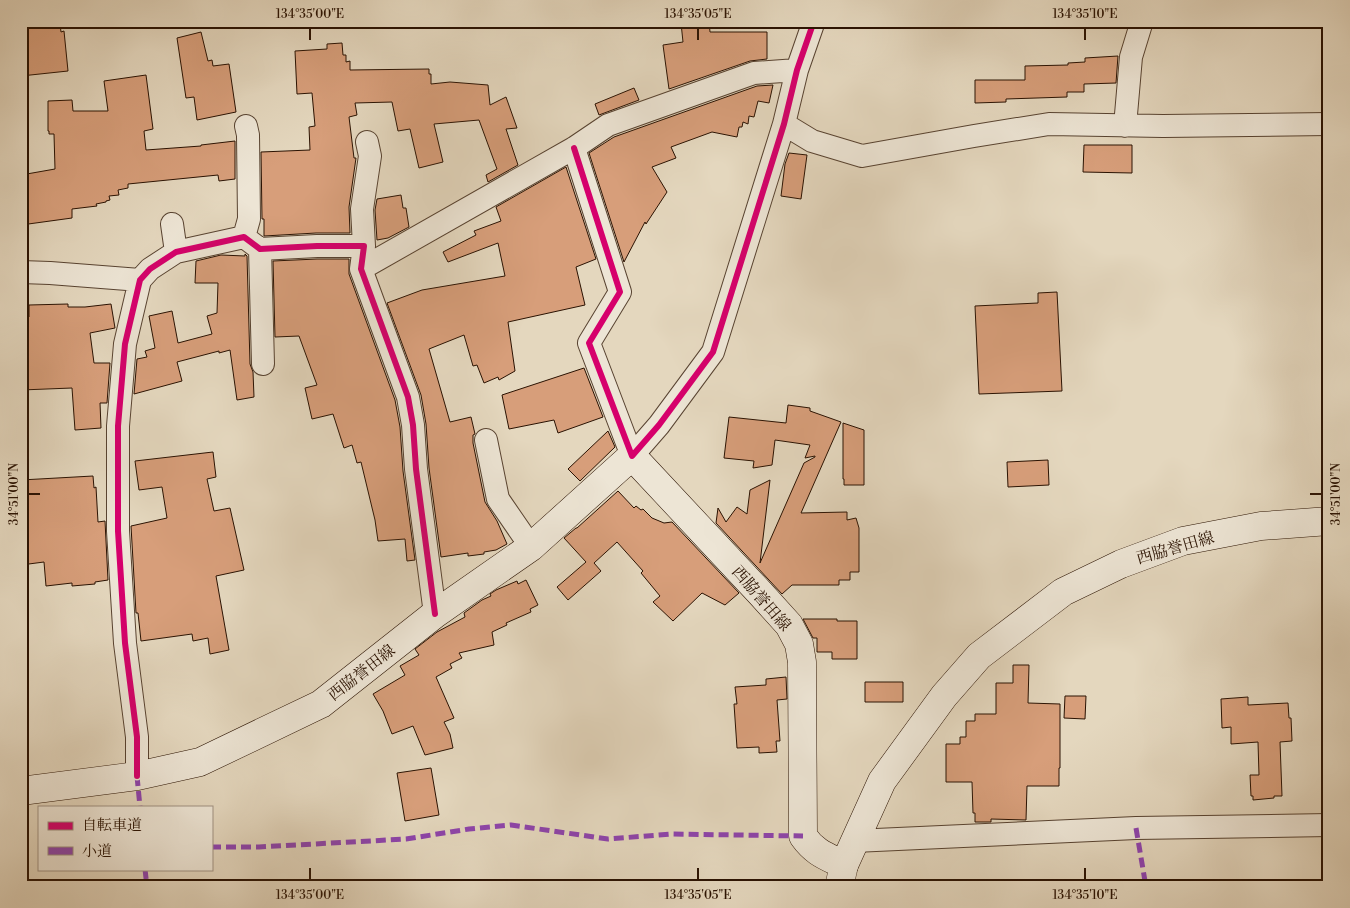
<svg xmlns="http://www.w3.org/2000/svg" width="1350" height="908" viewBox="0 0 1350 908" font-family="'Libre Bodoni','Noto Serif JP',serif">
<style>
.building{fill:#d79e7a;stroke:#2a1202}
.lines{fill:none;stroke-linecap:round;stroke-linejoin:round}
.minor-casing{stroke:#584331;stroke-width:24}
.tertiary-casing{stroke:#584331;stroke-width:29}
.secondary-casing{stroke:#2a1202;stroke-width:29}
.minor{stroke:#ede5d5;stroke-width:22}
.tertiary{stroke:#ede5d5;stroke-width:28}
.secondary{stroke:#ede5d5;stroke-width:28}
.quiet{stroke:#8e44ad;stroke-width:5;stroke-dasharray:10 5;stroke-linecap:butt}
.cycleway-casing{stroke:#ede5d5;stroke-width:9}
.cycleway{stroke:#d6006c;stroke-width:6}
.ticks{fill:none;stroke:#2a1202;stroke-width:2}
.labels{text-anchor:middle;stroke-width:4.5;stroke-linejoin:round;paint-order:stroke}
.street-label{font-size:16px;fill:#2a1202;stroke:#ede5d5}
.neatline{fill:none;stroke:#2a1202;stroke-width:2}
.ticks-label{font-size:12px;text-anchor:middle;fill:#2a1202}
</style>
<rect width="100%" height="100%" fill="#e4d7be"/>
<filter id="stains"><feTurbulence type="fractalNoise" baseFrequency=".004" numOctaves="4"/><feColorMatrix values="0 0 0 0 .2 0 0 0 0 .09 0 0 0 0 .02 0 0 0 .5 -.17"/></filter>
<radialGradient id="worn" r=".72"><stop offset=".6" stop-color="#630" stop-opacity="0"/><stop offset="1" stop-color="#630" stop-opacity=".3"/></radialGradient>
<!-- building -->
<path class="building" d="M695 21H709L710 32H767V59L750 61 669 89 663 45 683 42 681 23Z
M60 24 61 32 64 31 68 71 21 76V34L25 33 24 28Z
M201 32 208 61 212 60 213 66 229 64 236 112 197 120 194 97 186 98 177 38Z
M342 43 343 55H346V62L350 61V70L429 69V74H431V84L450 82 488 85 490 105 506 97 517 128 506 129 518 165 488 182 486 175 497 169 479 120 434 124 443 162 419 168 410 129 398 131 392 102 355 103 357 115 349 117 354 158H356L349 207 350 233H316L264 236V219H262L261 152 310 150 309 127 315 126 312 93 297 94 295 51 327 49V44Z
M1118 56 1116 83 1084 84V92H1067V97L1006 99V102L975 103V80H1025V66L1068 65V63L1085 62V58Z
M146 75 153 129 144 131 146 150 201 146V145L235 141V179L219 181 218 175 128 184V188L118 190 119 195 109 196 110 200 106 201V202L96 204 97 206 72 209V218L21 225V175L55 169 54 134H49V131H48V101L72 100 73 111H108L104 81Z
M773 85 769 103 758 101 754 117 749 116 748 124 743 122 742 127H739L737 137 712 132 671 147 676 158 652 167 667 192 646 224 645 222 624 262 589 153 614 137 757 86Z
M634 88 639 100 599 115 595 104Z
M1084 145H1132V173L1083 172Z
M789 153 807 155 801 199 781 196 785 164Z
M566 167 596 259 576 267 585 305 508 322 515 371 499 380 498 377 484 383 477 365 473 366 464 335 429 349 450 422 471 417 475 434 473 435V443L485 502 497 521 507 544 496 550 484 552V554L468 556V553L441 557 429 468 426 424 421 395 387 303 422 290 505 276 498 243 448 262 443 252 476 235 474 231 501 221 496 207Z
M401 195 403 208H406L409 227 388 238 377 240 375 210 377 199Z
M245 254 247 256 250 364 253 372 254 397 237 400 230 350 219 353V351L177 362 182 381 134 394 137 359 147 357 145 351 155 348 149 316 172 311 178 343 212 334 207 316 217 313 218 283H195L196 261 221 255 245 256Z
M317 259H349V274L395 400 400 427 403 471 415 560 407 561 405 539 378 541 375 520 361 462 357 463 352 445 344 448 333 414 312 419 305 388 317 385 299 336 275 337 273 261Z
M1057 292 1062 391 979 394 975 306 1038 303V293Z
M68 304V307H85L111 304 115 328 90 333 94 363H110L107 403H100L101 428 75 430 72 388 21 390V317H29V305Z
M584 368 603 417 558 433 554 420 509 429 502 395Z
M788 405 810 408V411L841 422 801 513 847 512V520L856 518 859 528V572H850V580H839V585H792L782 594 716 523 718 508 726 522 737 507 747 514 750 490 770 480 760 563 804 463 815 457V456L805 458 810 445 775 440 772 465 753 468 754 461 724 458 729 417 786 423Z
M843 423 864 430V485H844V479H843Z
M608 431 615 447 580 481 568 469Z
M213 452 216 477 207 479 214 511 230 508 244 570 216 576 229 650 210 654 208 638 193 641 192 634 141 641 138 613H136L131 526 167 518 162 487 139 490 135 461Z
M1048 460 1049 485 1008 487 1007 462Z
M93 476 94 488 96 487 98 522 105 521 108 580 95 582V584L72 586V583L46 586 44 562 21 565V480Z
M618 491 634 508 636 506 641 510 643 509 652 518 664 523 672 522 739 593 725 605 702 593 673 621 653 602 660 596 641 573 643 571 617 542 594 563 601 571 568 600 557 587 586 562 564 538 576 528H577Z
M526 580 538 605 530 609 531 612 506 623 507 625 492 632 494 645 459 653 462 658 450 664 452 668 436 677 454 718 444 722 450 734 453 748 425 755 413 726 392 734 383 711 373 694 405 675 400 666 419 655 415 649 437 632 465 617 464 613 482 600 491 596 490 594 496 590 517 581 518 584Z
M803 619H837V621H857V659H832V652H817V638H813Z
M1013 665H1029L1028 703 1060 704V768H1059V786H1027L1026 820 991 819V822H975V813H973L972 782H946V744H960V737H966V721H975V714H996V683H1013Z
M786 677 787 699 777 700 780 741H776L777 752 759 753V747L737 748 734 704H737L735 687 766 685V679Z
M865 682H903V702H865Z
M1065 696H1086L1085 719 1064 718Z
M1248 697V705L1288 703 1289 718H1291L1292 741 1280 742 1282 796H1274V798L1253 800V796H1251L1250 775H1259L1258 742 1231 744V727L1222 728 1221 699Z
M431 768 439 815 405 821 397 773Z"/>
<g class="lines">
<defs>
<path id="minor" d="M784 124 812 141 862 156 974 136 1049 124 1163 126 1329 124
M1125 126 1131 57 1142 21
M574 148 620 292 589 343 632 456 659 425 713 352 784 124 797 70 814 21
M172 224 176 252
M244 237 249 219 248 135 246 126
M364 246 362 209 370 156 367 142
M260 249 263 364
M361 269 574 148 608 125 754 73 797 70
M21 272 50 273 140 280
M486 440 498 499 531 547
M137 776V737L125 643 118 531V426L125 344 140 280 150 269 176 252 244 237 260 249 317 246H364L361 269 408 397 413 425 416 469 435 614
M854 841 1136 828 1329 825"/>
<path id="tertiary" d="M839 887 844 865"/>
<path id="secondary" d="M21 791 137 776 200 762 321 704 435 614 531 547 632 456 761 594 789 625 799 644 802 662 803 836C815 853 826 856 844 865L882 781 944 696 979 656 1063 592 1121 564 1183 541 1261 526 1329 521"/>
</defs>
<!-- minor casing -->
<use href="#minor" class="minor-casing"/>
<!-- tertiary casing -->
<use href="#tertiary" class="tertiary-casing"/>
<!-- secondary casing -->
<use href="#secondary" class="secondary-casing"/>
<!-- minor -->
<use href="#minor" class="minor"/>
<!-- tertiary -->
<use href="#tertiary" class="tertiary"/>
<!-- secondary -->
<use href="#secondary" class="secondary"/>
<!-- quiet -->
<path class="quiet" d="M137 776 140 807
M1136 828 1146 887
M211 847H259L406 839 469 829 511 825 608 839 672 834 803 836
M145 869 147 887"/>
<defs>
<path id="cycleway" d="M574 148 620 292 589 343 632 456 659 425 713 352 784 124 797 70 814 21
M137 776V737L125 643 118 531V426L125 344 140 280 150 269 176 252 244 237 260 249 317 246H364L361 269 408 397 413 425 416 469 435 614"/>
</defs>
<!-- cycleway casing -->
<use href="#cycleway" class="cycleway-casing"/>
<!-- cycleway -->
<use href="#cycleway" class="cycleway"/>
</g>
<!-- ticks -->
<path class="ticks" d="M310 28V40M698 28V40M1085 28V40M28 494H40M1310 494H1322M310 868V880M698 868V880M1085 868V880"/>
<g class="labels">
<!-- street labels -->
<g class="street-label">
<text transform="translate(1175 547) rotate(-16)" y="6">西脇誉田線</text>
<text transform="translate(762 598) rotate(49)" y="6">西脇誉田線</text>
<text transform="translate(361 672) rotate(-38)" y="6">西脇誉田線</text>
</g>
</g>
<!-- margin -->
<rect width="1350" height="908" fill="none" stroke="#e4d7be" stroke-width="55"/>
<!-- legend -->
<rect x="38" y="806" width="175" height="65" fill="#ede5d5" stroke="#9f9181"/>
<rect x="48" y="822" width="25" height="8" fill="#d6006c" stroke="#9f9181"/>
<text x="82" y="830" font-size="15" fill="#2a1202">自転車道</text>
<rect x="48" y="847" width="25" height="8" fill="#8e44ad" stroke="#9f9181"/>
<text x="82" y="856" font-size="15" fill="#2a1202">小道</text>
<rect x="28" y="28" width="1294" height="852" class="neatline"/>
<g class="ticks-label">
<text x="310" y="18">134°35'00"E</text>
<text x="698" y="18">134°35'05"E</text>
<text x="1085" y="18">134°35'10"E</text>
<text transform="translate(14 494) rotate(-90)" y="4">34°51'00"N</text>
<text transform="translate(1336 494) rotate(-90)" y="4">34°51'00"N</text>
<text x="310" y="899">134°35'00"E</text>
<text x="698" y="899">134°35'05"E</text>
<text x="1085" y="899">134°35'10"E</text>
</g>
<rect width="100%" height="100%" filter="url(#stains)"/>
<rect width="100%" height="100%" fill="url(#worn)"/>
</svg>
